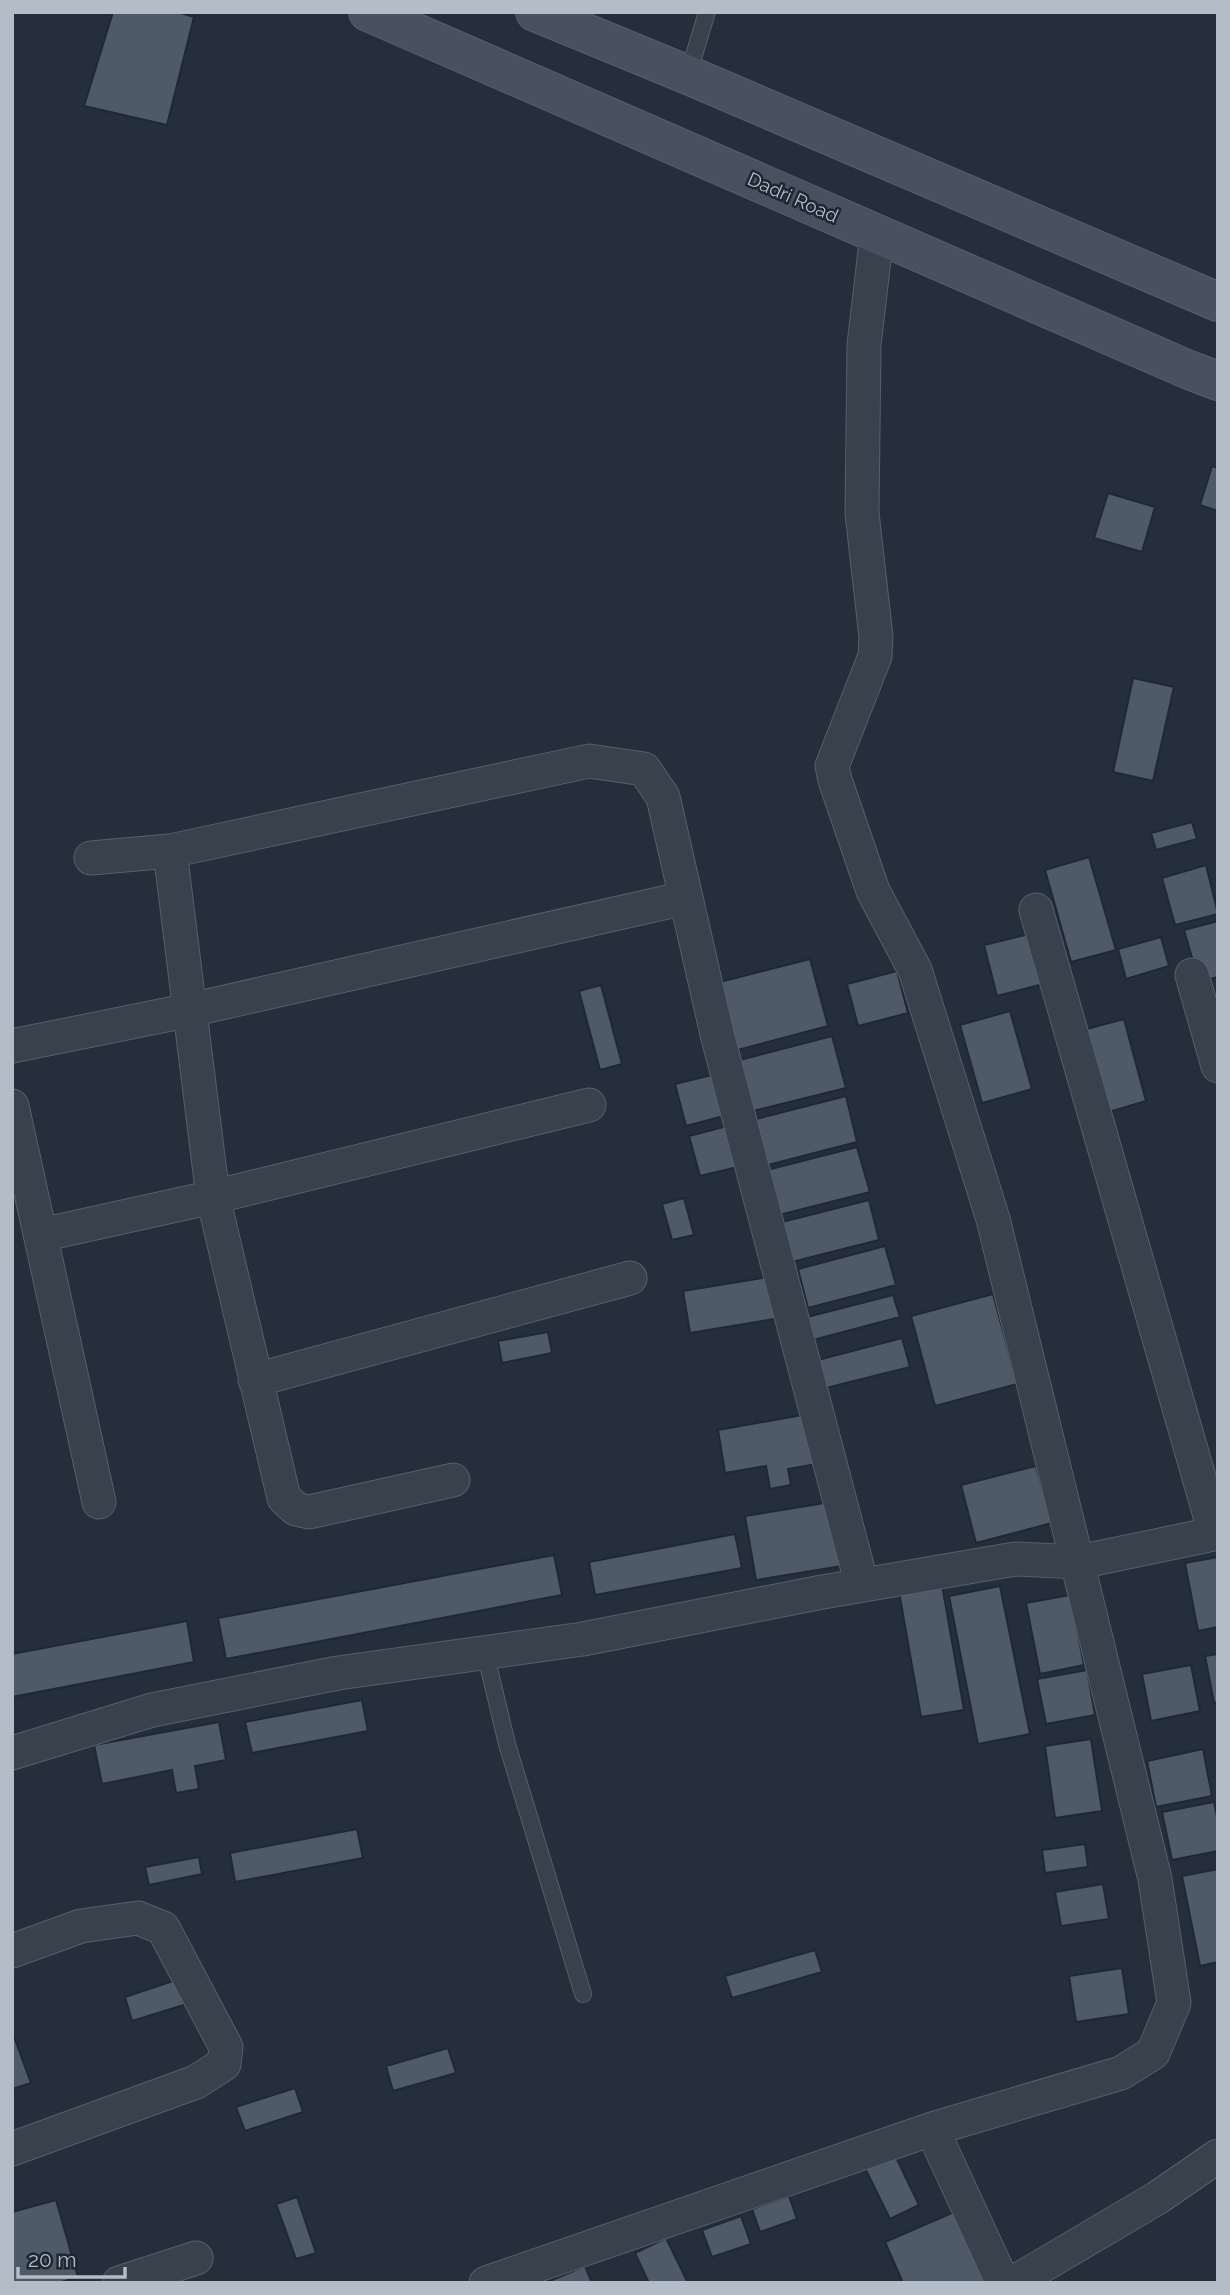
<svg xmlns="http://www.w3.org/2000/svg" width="1230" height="2295" viewBox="0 0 1230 2295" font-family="Raleway,sans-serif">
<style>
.building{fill:#4e5a67;stroke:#202833;stroke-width:2}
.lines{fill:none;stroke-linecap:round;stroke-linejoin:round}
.service-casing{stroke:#575f6a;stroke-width:18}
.minor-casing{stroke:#575f6a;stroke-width:35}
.secondary-casing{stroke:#575f6a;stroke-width:40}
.service{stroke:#39414c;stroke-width:16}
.minor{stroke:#39414c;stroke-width:33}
.secondary{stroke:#47515f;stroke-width:38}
.labels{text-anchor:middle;stroke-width:5;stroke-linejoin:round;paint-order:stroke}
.street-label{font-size:19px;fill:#b4bcc7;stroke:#1e2631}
</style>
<rect width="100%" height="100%" fill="#252f3c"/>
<!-- building -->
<path class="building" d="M113 12H178L194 17 167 125 84 106Z
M1212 466 1218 468V511L1200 505Z
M1108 493 1155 507 1142 552 1094 538Z
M1133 678 1174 687 1153 781 1113 772Z
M1192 822 1197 839 1156 850 1151 833Z
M1089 857 1116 950 1071 962 1045 870Z
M1206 865 1218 914 1175 925 1162 878Z
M1218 921V977L1199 982 1184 930Z
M1037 932 1051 982 997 996 984 945Z
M1161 937 1169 966 1126 979 1118 949Z
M810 959 828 1026 730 1052 712 984Z
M897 971 908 1013 858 1026 847 984Z
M601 985 622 1064 600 1070 579 991Z
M1010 1011 1032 1089 982 1103 960 1025Z
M1124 1019 1146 1101 1102 1114 1079 1031Z
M832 1036 846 1088 745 1113 732 1062Z
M724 1072 735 1113 686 1126 675 1084Z
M846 1096 857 1142 764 1166 752 1120Z
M739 1123 750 1164 700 1176 689 1136Z
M857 1147 870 1192 775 1216 763 1171Z
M684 1198 694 1235 672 1240 662 1204Z
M869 1200 879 1240 792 1262 782 1222Z
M885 1246 896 1285 808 1308 798 1269Z
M780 1275 787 1317 690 1333 683 1291Z
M993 1294 1017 1384 935 1406 911 1316Z
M893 1295 900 1317 813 1340 807 1317Z
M548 1332 552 1353 502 1363 498 1341Z
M902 1338 910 1367 822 1389 814 1361Z
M814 1413 822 1463 788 1469 791 1485 770 1489 766 1466 725 1473 718 1430Z
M1036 1466 1052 1523 976 1543 961 1485Z
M837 1501 848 1565 756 1580 745 1516Z
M735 1534 742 1568 595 1595 589 1562Z
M554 1555 562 1595 226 1659 218 1618Z
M1218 1557V1627L1198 1631 1185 1563Z
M941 1579 964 1710 921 1717 898 1586Z
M1000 1586 1030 1734 978 1744 949 1596Z
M1070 1595 1084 1665 1040 1674 1026 1603Z
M187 1621 194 1662 12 1697V1654Z
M1218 1654V1702L1214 1703 1205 1656Z
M1191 1665 1200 1711 1151 1721 1142 1674Z
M1087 1670 1095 1715 1046 1724 1037 1679Z
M362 1700 368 1731 252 1753 245 1722Z
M219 1722 226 1760 195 1766 199 1789 176 1793 172 1770 102 1784 94 1745Z
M1091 1739 1102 1811 1055 1818 1045 1746Z
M1203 1749 1212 1796 1156 1807 1147 1761Z
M1214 1802 1218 1821V1851L1172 1860 1162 1812Z
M357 1829 363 1858 235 1882 230 1853Z
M1085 1844 1088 1867 1045 1873 1042 1850Z
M199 1857 202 1874 149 1885 145 1867Z
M1218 1869V1962L1200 1966 1182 1876Z
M1103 1884 1109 1919 1061 1926 1055 1892Z
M815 1950 822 1972 732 1998 725 1976Z
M1122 1968 1129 2014 1076 2022 1069 1976Z
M179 1979 187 2004 132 2021 125 1997Z
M12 2031 31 2083 12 2089Z
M448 2048 456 2073 393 2091 386 2066Z
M295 2088 303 2112 245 2131 236 2107Z
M891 2147 919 2205 890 2219 862 2162Z
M789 2196 797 2219 760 2232 752 2209Z
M297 2197 316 2253 296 2259 276 2204Z
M56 2200 78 2277 58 2283H12V2212Z
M961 2209 991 2283H903L885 2242Z
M741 2216 751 2244 712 2257 702 2230Z
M666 2238 688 2283H649L635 2253Z
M585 2266 592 2283H545Z"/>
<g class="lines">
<defs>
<path id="service" d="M688 75 707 12
M485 1652 507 1744 583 1994"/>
<path id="minor" d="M170 851 213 1197 284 1498 296 1509 309 1512 453 1480
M91 858 170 851 589 761 644 769 663 797 717 1034 862 1585
M1036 910 1215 1533
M1192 975 1218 1066
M12 1046 190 1010 685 898
M12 1106 99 1502
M41 1235 213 1197 589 1105
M255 1380 630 1278
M12 1753 152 1710 338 1673 583 1639 817 1593 1015 1559 1079 1562 1218 1533
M12 1951 81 1926 138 1918 163 1928 226 2047 224 2064 196 2082 12 2149
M932 2129 1003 2283
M119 2283 196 2258
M486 2283 932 2129 1121 2073 1153 2053 1174 2003 1155 1879 993 1219 915 970 873 891 835 780 832 766 875 656 876 637 862 513 864 345 877 234
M1013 2283 1157 2198 1218 2156"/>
<path id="secondary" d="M368 12 1189 370 1218 381
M535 12 688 75 1218 302"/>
</defs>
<!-- service casing -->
<use href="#service" class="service-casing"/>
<!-- minor casing -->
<use href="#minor" class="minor-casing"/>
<!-- secondary casing -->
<use href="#secondary" class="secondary-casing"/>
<!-- service -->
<use href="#service" class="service"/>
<!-- minor -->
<use href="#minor" class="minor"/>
<!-- secondary -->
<use href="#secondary" class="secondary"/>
</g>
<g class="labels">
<!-- street labels -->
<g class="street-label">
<text transform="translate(793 197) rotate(24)" y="7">Dadri Road</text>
</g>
</g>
<!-- border -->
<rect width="1230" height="2295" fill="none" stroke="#b4bcc7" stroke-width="28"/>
<!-- scale -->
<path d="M18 2267v10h107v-10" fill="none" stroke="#b4bcc7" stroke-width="3.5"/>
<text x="28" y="2267" font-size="21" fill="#b4bcc7" stroke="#1e2631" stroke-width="5" paint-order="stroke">20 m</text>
</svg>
